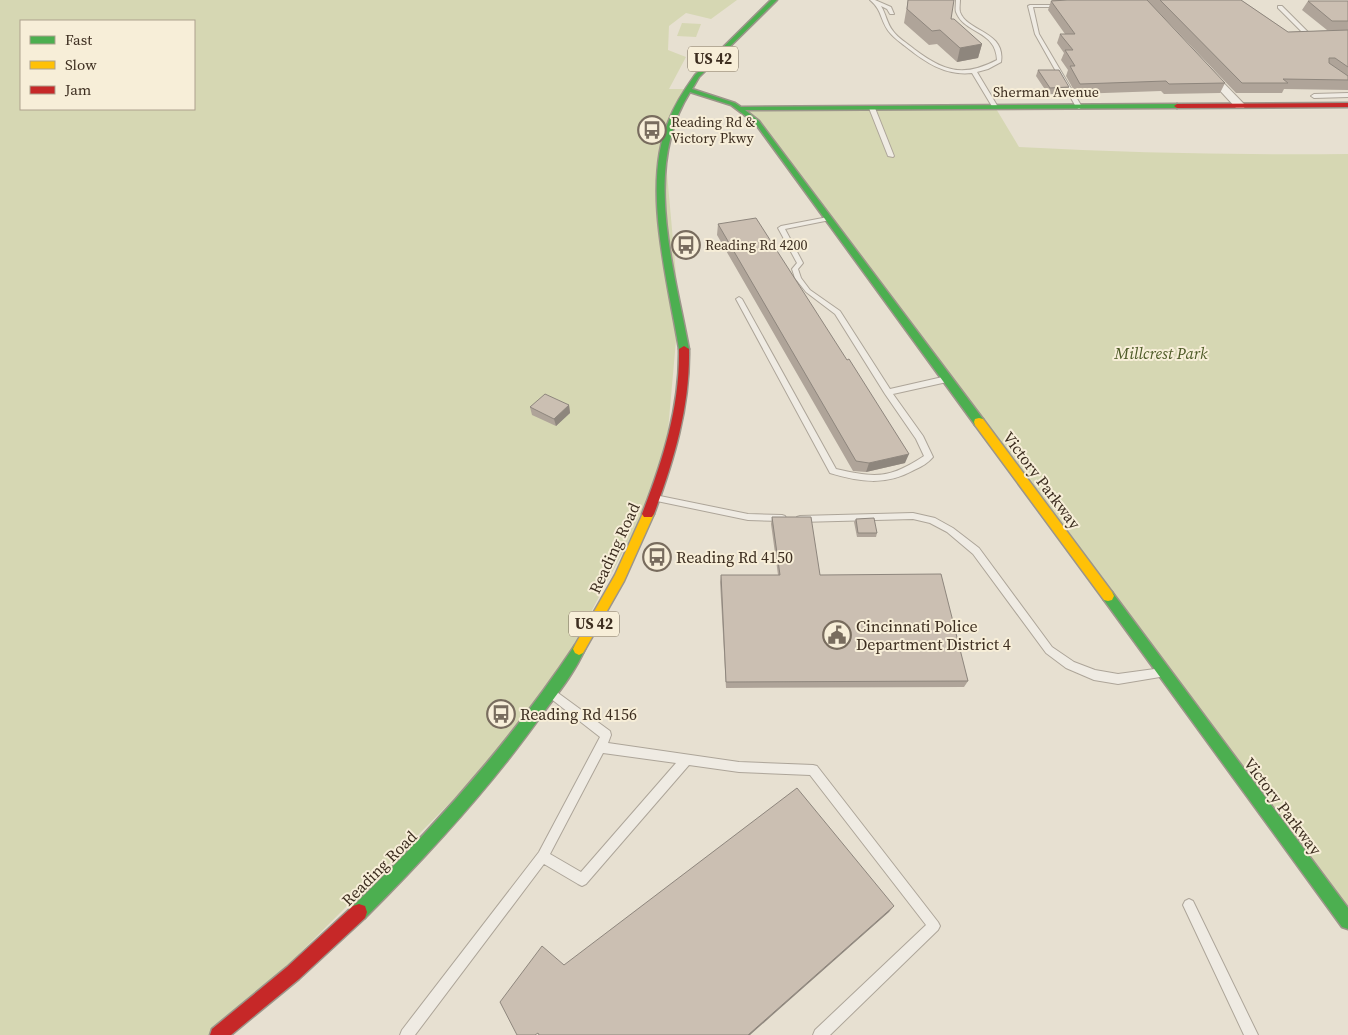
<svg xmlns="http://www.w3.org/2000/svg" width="1348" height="1035" viewBox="0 0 1348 1035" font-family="'Source Serif 4',serif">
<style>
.green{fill:#d6d7b3;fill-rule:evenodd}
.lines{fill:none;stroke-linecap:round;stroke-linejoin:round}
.lane-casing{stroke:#ada599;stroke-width:2}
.street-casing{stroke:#ada599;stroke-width:2}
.fast-casing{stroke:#9c958a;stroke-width:3}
.slow-casing{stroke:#9c958a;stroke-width:3}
.jam-casing{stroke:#9c958a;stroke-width:3}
.lane{fill:#efebe3;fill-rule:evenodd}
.street{fill:#efebe3;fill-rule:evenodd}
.fast{fill:#4caf50;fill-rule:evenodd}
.slow{fill:#ffc107;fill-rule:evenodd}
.jam{fill:#c62828;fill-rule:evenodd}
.wall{fill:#afa499}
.shaded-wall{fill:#8e867d}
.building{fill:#cbbfb2;stroke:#8e867d}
.labels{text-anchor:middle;stroke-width:4;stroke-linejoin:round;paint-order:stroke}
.far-street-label{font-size:14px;fill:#3d2e20;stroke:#f7eed8}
.far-poi-label{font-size:14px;fill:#3d2e20;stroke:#f7eed8;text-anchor:start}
.shield{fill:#f7eed8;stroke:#756857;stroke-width:1}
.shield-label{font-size:15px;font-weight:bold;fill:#3d2e20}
.park-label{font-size:16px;font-style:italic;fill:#4d5a26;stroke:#f7eed8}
.street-label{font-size:16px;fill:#3d2e20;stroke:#f7eed8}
.poi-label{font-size:16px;fill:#3d2e20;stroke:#f7eed8;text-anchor:start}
</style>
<rect width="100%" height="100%" fill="#e7e0d1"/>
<!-- green -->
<path class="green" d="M0 0H737L711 19 686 13 669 26 668 50 686 57 669 89H687L664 140 679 307 664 475 534 719 218 1035H0ZM21 21H194V109H21Z
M682 23 701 24 696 37 677 36Z
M995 107 1019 147C1129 153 1238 155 1348 154V921L743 108Z"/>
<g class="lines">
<defs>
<path id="lane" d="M870 0H875L891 7 894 14H890L887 9 881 6C886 14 887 24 893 31 898 38 907 43 914 49 943 71 963 78 997 60 996 30 964 34 956 12 955 9 956 4 956 0H960C960 4 959 8 960 12 967 32 1006 31 1001 62L988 69 977 72 998 107 997 108H993L972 73C945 76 925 62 905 46 900 42 894 38 890 33 880 21 883 11 870 0Z
M1069 0H1073L1074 7H1033L1039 34 1082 107 1079 109 1076 107 1035 34 1028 6 1030 5H1070Z
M1278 6H1282L1310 34V36H1306L1278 8Z
M1348 93V97L1314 98 1311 96 1314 94Z
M872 106 875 108 894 156 893 157 888 156 869 108Z
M828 217 830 218V220L785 229 803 263 798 269 801 278 810 290 840 311 890 389 947 376 951 379 947 382 893 394 923 436 933 457C928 463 921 467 914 470 885 486 860 482 830 473L736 299 739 297 742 299 836 469C876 478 889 479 924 456L916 439 885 394 835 314 806 292 795 278 792 269 797 263 778 228 781 226Z
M655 495 748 514 782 515 785 516 786 518 785 520 782 521 748 520 652 500 651 498 652 496Z
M913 513 935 518 953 528 979 548 1052 647 1074 662 1095 670 1118 674 1162 668 1166 670 1167 673 1166 676 1118 684 1094 680 1066 668 1046 653 973 554 947 532 930 523 913 519 800 522 797 521 796 519 797 517 800 516Z
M554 690 610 731 611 735 608 743 739 762 813 765 817 766 938 922 940 926 938 930 830 1035H813L815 1030 926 925 810 775 739 772 689 765 586 884 582 886 578 884 544 864 415 1035H400L402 1030 539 852 600 737 550 698 549 695 550 692ZM603 753 676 763 581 872 550 854Z
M1189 899 1193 901 1258 1035H1244L1183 905 1185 901Z"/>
<path id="street" d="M1206 67 1209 68 1244 104 1245 106 1244 108H1236L1203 72 1201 70Z"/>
<path id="fast" d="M771 0H777L699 77 692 89 735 103 741 107 1177 104 1180 106 1177 108 745 110 759 121 983 419 984 422 983 425H975L755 123 731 105 690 92C642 168 674 267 689 349L684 352 679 349C668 281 641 185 669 120 676 102 685 89 695 75Z
M1108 591 1112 592 1348 908V929L1342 927 1104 600 1102 596 1104 592Z
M579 643 583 645 585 649C575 672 558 693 543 713 491 787 429 854 365 918L359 920 353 918 351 912 353 906C436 826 511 741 575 645Z"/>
<path id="slow" d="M979 418 983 419 1112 592 1114 596 1112 600 1108 601 1104 600 975 425 974 422 975 419Z
M648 510 652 511 654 514 624 581 583 653 579 655 575 653 573 649 575 645 615 575 644 511Z"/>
<path id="jam" d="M1348 103V107L1177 108 1174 106 1177 104Z
M684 346 689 349C690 407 674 460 654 514L652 517H644L642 514C663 460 680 407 679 349Z
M359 904 365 906 367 912 365 918 299 979 231 1035H210L212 1029 287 967 353 906Z"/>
</defs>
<!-- lane casing -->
<use href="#lane" class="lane-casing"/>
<!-- street casing -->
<use href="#street" class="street-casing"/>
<!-- fast casing -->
<use href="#fast" class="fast-casing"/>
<!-- slow casing -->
<use href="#slow" class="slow-casing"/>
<!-- jam casing -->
<use href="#jam" class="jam-casing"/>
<!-- lane -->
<use href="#lane" class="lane"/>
<!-- street -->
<use href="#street" class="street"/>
<!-- fast -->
<use href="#fast" class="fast"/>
<!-- slow -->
<use href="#slow" class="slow"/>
<!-- jam -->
<use href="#jam" class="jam"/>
</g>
<!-- wall -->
<path class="wall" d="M908 0 951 19 982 44 978 58 957 62 937 44 929 45 904 23Z
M1052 0H1147L1225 83 1220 93 1164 94 1161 91 1076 94 1066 76 1068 70 1061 60 1064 53 1057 43 1060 34H1065L1048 10 1051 1H1052Z
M1147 0H1241L1288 32 1339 30H1327L1302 10 1308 1H1348V90L1284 89 1282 93H1236Z
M1038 70 1069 87 1066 94H1048L1036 76Z
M718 224 905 463 866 472 853 471 717 235Z
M569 405 570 413 556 426 532 415 530 407Z
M772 517 820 575 968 681 964 687 726 688 720 582 721 575H778L771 524Z
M856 519 877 533 876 537H857L854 522Z"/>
<!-- shaded-wall -->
<path class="shaded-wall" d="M982 44 978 58 957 62 960 48Z
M569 405 570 413 556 426 554 419Z
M909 454 905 463 866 472 869 463Z
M894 906 889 912 750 1035H748Z"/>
<!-- building -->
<path class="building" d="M908 0H954L951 19H954L982 44 960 48 940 30 932 31 907 9Z
M1067 0H1147L1225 83 1169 84 1166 81 1080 84 1070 66H1075L1065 50H1073L1060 34H1075L1051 1Z
M1160 0H1241L1288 32 1348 30V67L1335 58H1329V63L1348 76V80L1283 79 1288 83H1242Z
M1308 1H1348V21H1332Z
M1038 70H1059L1069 87 1050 88Z
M756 218 847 360 849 359 909 454 869 463 856 461 718 224Z
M545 394 569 405 554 419 530 407Z
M772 517H811L820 575 941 574 968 681 726 682 721 575H780Z
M874 518 877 533H858L856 519Z
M797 788 894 906 748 1035H539L538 1033 535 1035H517L500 1002 542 946 564 965Z"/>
<!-- icons -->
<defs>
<symbol id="bus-ring" viewBox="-11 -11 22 22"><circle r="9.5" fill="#f7eed8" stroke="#786c5e" stroke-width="1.5"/><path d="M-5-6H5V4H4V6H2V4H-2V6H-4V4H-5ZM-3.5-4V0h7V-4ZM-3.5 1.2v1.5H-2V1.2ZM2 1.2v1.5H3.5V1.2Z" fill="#786c5e"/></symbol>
<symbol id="civic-ring" viewBox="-11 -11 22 22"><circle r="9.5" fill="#f7eed8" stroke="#786c5e" stroke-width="1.5"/><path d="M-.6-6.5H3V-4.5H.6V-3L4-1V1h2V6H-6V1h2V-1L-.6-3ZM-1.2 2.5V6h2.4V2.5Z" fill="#786c5e"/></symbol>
</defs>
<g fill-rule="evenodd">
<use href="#bus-ring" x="636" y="114" width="32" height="32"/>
<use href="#bus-ring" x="670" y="229" width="32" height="32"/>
<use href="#bus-ring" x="641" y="541" width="32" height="32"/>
<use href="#civic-ring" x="821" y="619" width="32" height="32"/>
<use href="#bus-ring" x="485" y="698" width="32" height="32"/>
</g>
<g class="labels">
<!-- far-street labels -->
<g class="far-street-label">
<text x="1046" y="97">Sherman Avenue</text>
</g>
<!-- far-poi labels -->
<g class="far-poi-label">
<text x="671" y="127">Reading Rd &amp;<tspan x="671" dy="16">Victory Pkwy</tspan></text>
<text x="705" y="250">Reading Rd 4200</text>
</g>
<!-- shield labels -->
<g class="shield">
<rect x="688" y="46.5" width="50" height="25" rx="4"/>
<rect x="569" y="611.5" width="50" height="25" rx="4"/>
</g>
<g class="shield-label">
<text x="713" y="64">US 42</text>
<text x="594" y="629">US 42</text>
</g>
<!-- park labels -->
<g class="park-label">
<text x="1161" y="359">Millcrest Park</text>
</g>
<!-- street labels -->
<g class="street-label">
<text transform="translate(1042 480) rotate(53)" y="6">Victory Parkway</text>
<text transform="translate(614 548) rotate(-65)" y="6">Reading Road</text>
<text transform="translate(1283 806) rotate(53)" y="6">Victory Parkway</text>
<text transform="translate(379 868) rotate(-45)" y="6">Reading Road</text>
</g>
<!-- poi labels -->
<g class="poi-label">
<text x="676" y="563">Reading Rd 4150</text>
<text x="856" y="632">Cincinnati Police<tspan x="856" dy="18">Department District 4</tspan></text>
<text x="520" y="720">Reading Rd 4156</text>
</g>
</g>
<!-- legend -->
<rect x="20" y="20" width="175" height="90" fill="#f7eed8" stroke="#ada18e"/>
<rect x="30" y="36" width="25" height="8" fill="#4caf50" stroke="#ada18e"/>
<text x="65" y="45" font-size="15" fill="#3d2e20">Fast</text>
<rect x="30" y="61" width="25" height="8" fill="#ffc107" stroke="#ada18e"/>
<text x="65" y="70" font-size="15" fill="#3d2e20">Slow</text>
<rect x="30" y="86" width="25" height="8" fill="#c62828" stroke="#ada18e"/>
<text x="65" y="95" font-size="15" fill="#3d2e20">Jam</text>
</svg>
